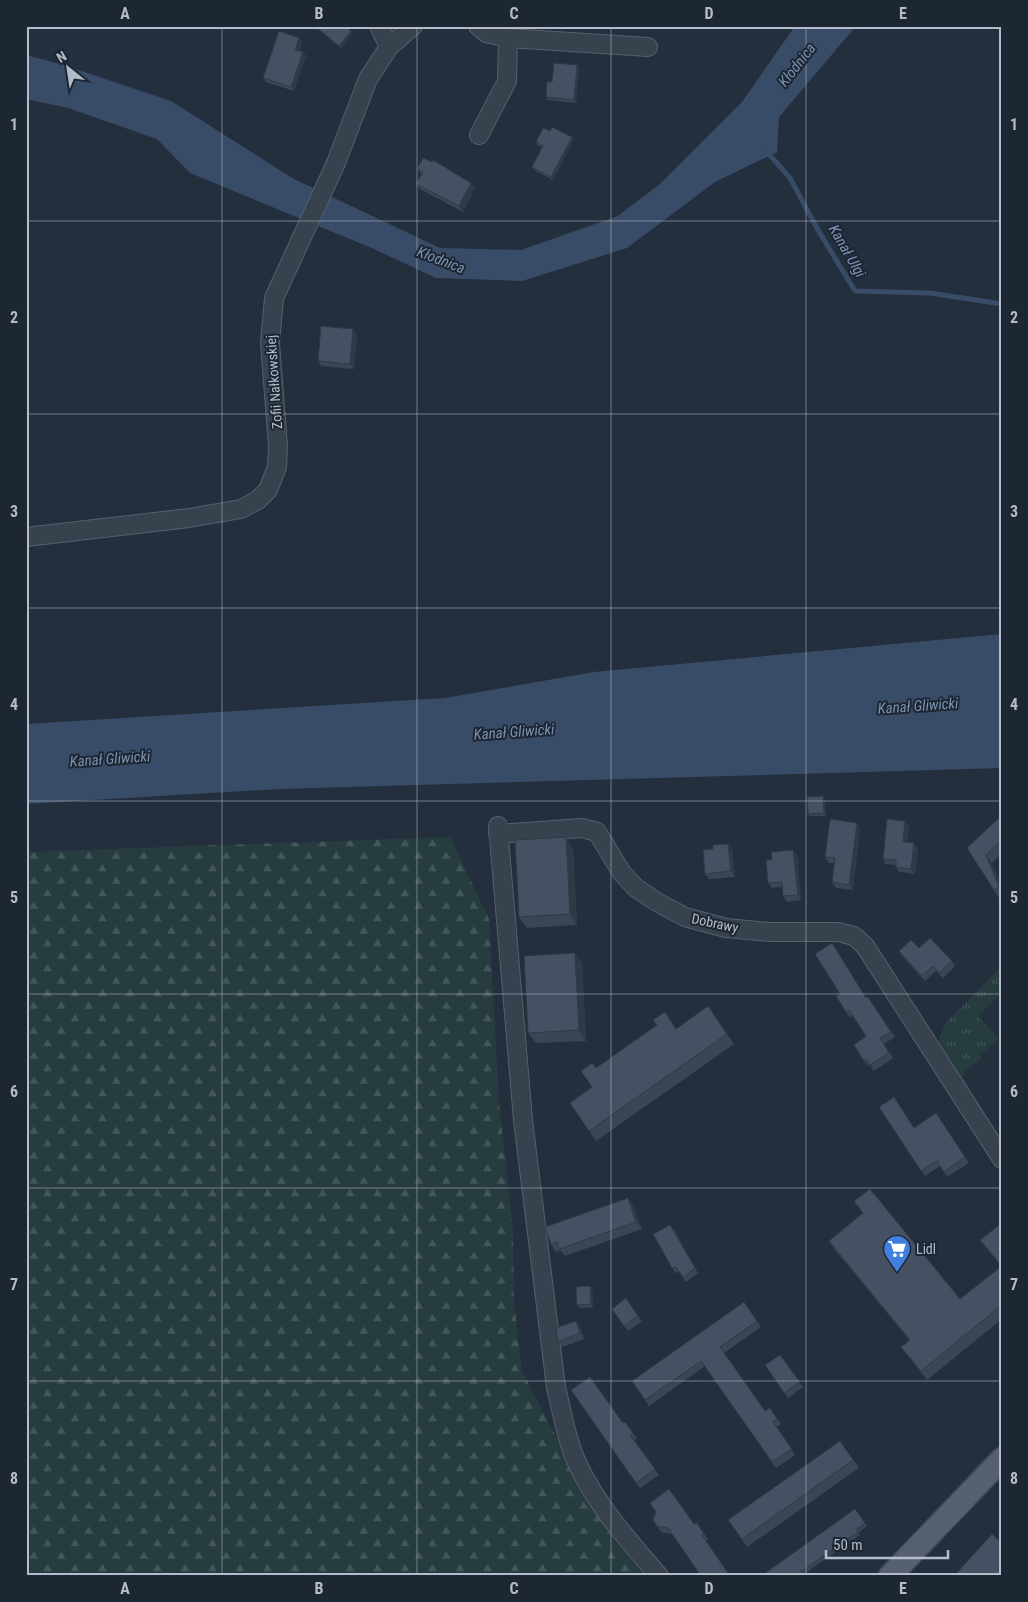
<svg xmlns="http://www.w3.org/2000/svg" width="1028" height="1602" viewBox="0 0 1028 1602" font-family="'Roboto Condensed',sans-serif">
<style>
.grass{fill:url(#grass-tufts)}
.forest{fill:url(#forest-firs)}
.water{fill:#394c67}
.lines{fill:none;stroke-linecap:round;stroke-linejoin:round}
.stream{stroke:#394c67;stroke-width:5}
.minor-casing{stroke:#565f6c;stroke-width:20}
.major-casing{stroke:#414a57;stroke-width:25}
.minor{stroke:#38414e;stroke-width:18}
.major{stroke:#56606e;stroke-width:22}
.wall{fill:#3b4654}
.shaded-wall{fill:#303945}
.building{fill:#455162;stroke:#303945}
.grid{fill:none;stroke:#b4bcc9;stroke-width:1;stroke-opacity:0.55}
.labels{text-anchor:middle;stroke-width:4;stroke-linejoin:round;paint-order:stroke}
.street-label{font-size:14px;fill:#b4bcc9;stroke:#1d2633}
.poi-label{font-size:14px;fill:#b4bcc9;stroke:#1d2633;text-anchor:start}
.water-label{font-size:15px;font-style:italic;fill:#7c92b1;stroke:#1d2633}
.neatline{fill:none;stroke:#b4bcc9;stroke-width:2}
.grid-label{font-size:16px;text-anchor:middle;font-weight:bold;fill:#b4bcc9}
</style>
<defs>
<pattern id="grass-tufts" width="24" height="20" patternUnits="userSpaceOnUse" patternTransform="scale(1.25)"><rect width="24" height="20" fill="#263c3f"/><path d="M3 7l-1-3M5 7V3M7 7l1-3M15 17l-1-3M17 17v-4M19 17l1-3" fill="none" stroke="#435659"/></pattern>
<pattern id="forest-firs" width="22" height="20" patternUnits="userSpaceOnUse" patternTransform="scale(1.25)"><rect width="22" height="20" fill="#263c3f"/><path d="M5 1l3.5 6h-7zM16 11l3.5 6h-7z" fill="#435659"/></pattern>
</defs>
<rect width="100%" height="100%" fill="#242f3e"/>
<!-- grass -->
<path class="grass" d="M1002 965V993L978 1016 999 1039 980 1055 982 1059 966 1070 963 1078 1002 1142V1156L945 1059 939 1038 946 1023Z"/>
<!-- forest -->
<path class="forest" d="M450 837 489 919 499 1103 513 1231 514 1301 522 1371 579 1481 613 1538 645 1576H26V852Z"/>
<!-- water -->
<path class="water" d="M795 26H856L779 117 777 152 715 182 627 248 522 281 436 278 374 249 190 173 157 139 68 108 26 99V55L64 65 171 101 292 178 440 248 521 250 618 216 661 183 742 102Z
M1002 634V768L279 789 26 804V724L445 698 594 672Z"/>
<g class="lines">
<!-- stream -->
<path class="stream" d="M767 152 790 178 818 230 855 291 930 293 1002 304"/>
<defs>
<path id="minor" d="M379 26 389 47
M478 26 486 33 508 38 648 47
M479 135 507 81 508 38
M26 537 189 518 241 509 258 500 268 490 277 467 278 446 270 343 274 298 336 163 368 79 389 47 413 26
M498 826 523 1120 556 1387C562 1413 567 1441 578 1465 598 1507 629 1541 659 1576
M498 834 582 828 597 832 622 873 636 888 657 902 685 917 726 928 770 932H838L854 936 865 946 1002 1159"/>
<path id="major" d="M890 1576 1002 1459"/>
</defs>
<!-- minor casing -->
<use href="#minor" class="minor-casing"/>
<!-- major casing -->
<use href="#major" class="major-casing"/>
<!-- minor -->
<use href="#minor" class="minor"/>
<!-- major -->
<use href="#major" class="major"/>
</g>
<!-- wall -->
<path class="wall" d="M314 26H346L353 33 341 48Z
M302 42 299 51 303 52 306 56 294 91 266 82 263 78Z
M579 68 576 103 548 100 546 97 552 82Z
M550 131 572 137 574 139 553 180 534 170 532 167 542 147 537 145 536 142Z
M417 169 475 188 463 212 420 189 416 184 421 174Z
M357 335 354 369 321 366 318 361Z
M825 799 826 816H810L808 814Z
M1002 817V854L992 863 1002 887V896L999 898 967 848Z
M905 821 909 826 907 842 914 843 918 849 915 874 899 872 896 867V865L886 864 883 859Z
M857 823 860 828 853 890 836 888 832 882 834 863H829L825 857Z
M728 844 732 849 735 877 709 879 705 874Z
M573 848 577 925 527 928 519 917Z
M797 855 801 900 787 902 783 896 782 887 772 888 768 883 772 860Z
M919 948 952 961 955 966 943 978 936 971 925 981 902 956 899 951Z
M836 949 866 998 868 997 895 1037 884 1044 893 1058 874 1071 870 1065 868 1066 864 1061 866 1036 853 1016 850 1017 846 1012 840 994Z
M582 963 586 1041 536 1043 528 1033Z
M708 1006 734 1044 596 1141 570 1103 592 1087 596 1068 676 1029Z
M879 1107 915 1128 936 1113 969 1163 947 1177 940 1166 925 1176Z
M628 1198 633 1206 642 1229 565 1256 560 1250 556 1252 551 1244Z
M854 1201 960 1299 1001 1266 980 1240 1002 1223V1319L927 1380 901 1347 910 1341 835 1250 829 1241 863 1213Z
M674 1229 698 1273 686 1282 679 1272 676 1273 672 1268Z
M590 1286 592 1288 593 1307 579 1308 577 1305Z
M626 1298 642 1321 628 1331 612 1309Z
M744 1302 761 1327 724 1353 765 1411 770 1408 781 1424 776 1427 795 1455 776 1468 705 1366 649 1406 632 1381Z
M580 1326 584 1339 562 1347 558 1342Z
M780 1355 803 1387 788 1398 765 1365Z
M571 1390 623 1423 633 1433 637 1438 634 1440 659 1475 640 1488Z
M840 1441 859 1468 747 1547 728 1520Z
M855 1509 867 1526 858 1533 860 1535 801 1576H761Z
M653 1520 694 1524 700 1528 708 1539 706 1541 661 1532Z"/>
<!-- shaded-wall -->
<path class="shaded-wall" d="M351 31 353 33 341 48 339 46Z
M299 38 302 42 298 54 295 50Z
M303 52 306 56 294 91 291 87Z
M577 65 579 68 576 103 574 100Z
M572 137 574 139 553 180 551 177Z
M471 183 475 188 463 212 459 206Z
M353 329 357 335 354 369 350 364Z
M823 796 825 799 826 816 824 813Z
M905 821 909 826 906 847 903 842Z
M857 823 860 828 853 890 849 885Z
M566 837 573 848 577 925 570 914Z
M914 843 918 849 915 874 911 869Z
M728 844 732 849 735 877 731 871Z
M793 850 797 855 801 900 798 895Z
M986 855 992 863 1002 887V890L999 887Z
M575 953 582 963 586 1041 579 1030Z
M628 1198 633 1206 642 1229 636 1222Z
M670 1225 674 1229 698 1273 695 1268Z
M590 1286 592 1288 593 1307 591 1304Z
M576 1321 580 1326 584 1339 580 1333Z"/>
<!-- building -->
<path class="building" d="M315 26H346L351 31 339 46Z
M279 31 299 38 295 50 303 52 291 87 263 78Z
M554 63 577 65 574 100 546 97 547 82H552Z
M552 127 572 137 551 177 532 167 543 146 536 142 543 128 550 131Z
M423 158 432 162 433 160 471 183 459 206 416 184 423 172 417 169Z
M321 326 353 329 350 364 318 361Z
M823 796 824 813 808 814 807 797Z
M1000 817H1002V840L986 855 999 887 994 890 967 848Z
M830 819 857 823 849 885 832 882 835 858 825 857Z
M887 819 905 821 903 842 914 843 911 869 896 867V860L883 859Z
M566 837 570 914 519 917 515 840Z
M728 844 731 871 705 874 703 850 713 849V845Z
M793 850 798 895 783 896 782 882 768 883 766 860H772L771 852Z
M930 938 952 961 939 973 933 966 922 976 899 951 911 940 919 948Z
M832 943 866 998 868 997 891 1032 880 1038 889 1053 870 1065 866 1059 864 1061 854 1045 866 1036 849 1010 846 1012 836 996 840 994 815 954Z
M575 953 579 1030 528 1033 524 956Z
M708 1006 727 1034 589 1131 570 1103 592 1087 581 1071 592 1063 596 1068 657 1025 653 1020 665 1012 676 1029Z
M894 1097 914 1128 936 1113 965 1157 944 1172 937 1161 921 1171 879 1107Z
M870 1189 960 1299 1002 1266 980 1240 1002 1223V1305L921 1371 901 1347 910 1340 829 1241 863 1213 854 1201Z
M628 1198 636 1222 559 1249 557 1242 551 1244 545 1227Z
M670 1225 695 1268 683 1277 676 1267 672 1268 653 1234Z
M590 1286 591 1304 577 1305 576 1287Z
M626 1298 638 1316 624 1326 612 1309Z
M744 1302 757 1321 720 1347 765 1411 770 1408 777 1419 773 1422 792 1449 772 1462 701 1361 645 1400 632 1381Z
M576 1321 580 1333 558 1342 556 1328Z
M780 1355 800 1382 784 1393 765 1365Z
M590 1377 623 1423 625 1422 633 1433 630 1435 655 1469 636 1483 571 1390Z
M840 1441 853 1460 742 1539 728 1520Z
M669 1489 694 1524 697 1523 704 1534 702 1535 730 1576H701L668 1528 657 1526 653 1520 656 1512 650 1503Z
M855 1509 865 1523 856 1530 858 1532 795 1576H761Z
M992 1534 1002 1543V1576H954Z"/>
<!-- grid -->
<path class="grid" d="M222 26V1576M417 26V1576M611 26V1576M806 26V1576M26 221H1002M26 414H1002M26 608H1002M26 801H1002M26 994H1002M26 1188H1002M26 1381H1002"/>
<!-- icons -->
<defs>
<symbol id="supermarket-pin" viewBox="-11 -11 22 30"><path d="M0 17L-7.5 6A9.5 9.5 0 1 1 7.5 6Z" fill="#3f7fe0" stroke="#1d2633"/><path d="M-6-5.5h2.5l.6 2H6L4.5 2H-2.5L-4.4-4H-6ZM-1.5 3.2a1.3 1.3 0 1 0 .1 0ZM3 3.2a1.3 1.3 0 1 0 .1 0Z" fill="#fff"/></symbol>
</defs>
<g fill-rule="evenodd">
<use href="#supermarket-pin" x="881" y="1233" width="32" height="43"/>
</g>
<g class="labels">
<!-- street labels -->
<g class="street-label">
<text transform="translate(274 382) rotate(-94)" y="5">Zofii Nałkowskiej</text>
<text transform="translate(715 923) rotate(12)" y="5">Dobrawy</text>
</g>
<!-- poi labels -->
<g class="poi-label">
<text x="916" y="1254">Lidl</text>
</g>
<!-- water labels -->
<g class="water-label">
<text transform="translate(797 65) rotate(-52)" y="5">Kłodnica</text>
<text transform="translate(847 251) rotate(60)" y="5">Kanał Ulgi</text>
<text transform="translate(441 260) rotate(21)" y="5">Kłodnica</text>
<text transform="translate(918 706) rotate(-4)" y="5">Kanał Gliwicki</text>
<text transform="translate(514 732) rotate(-4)" y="5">Kanał Gliwicki</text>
<text transform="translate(110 759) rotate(-4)" y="5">Kanał Gliwicki</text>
</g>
</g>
<!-- border -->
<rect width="1028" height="1602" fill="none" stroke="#1d2633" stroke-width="55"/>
<!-- north arrow -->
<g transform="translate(68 68) rotate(330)" stroke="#1d2633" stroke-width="4" paint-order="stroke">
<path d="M0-4L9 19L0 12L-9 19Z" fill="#b4bcc9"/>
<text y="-8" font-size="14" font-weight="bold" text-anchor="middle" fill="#b4bcc9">N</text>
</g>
<!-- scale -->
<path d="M826 1550v8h122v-8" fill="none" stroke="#b4bcc9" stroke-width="2.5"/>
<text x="833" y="1550" font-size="15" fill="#b4bcc9" stroke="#1d2633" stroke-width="4" paint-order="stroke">50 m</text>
<rect x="28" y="28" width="972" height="1546" class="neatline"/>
<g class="grid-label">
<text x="125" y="19">A</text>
<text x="319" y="19">B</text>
<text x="514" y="19">C</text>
<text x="709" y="19">D</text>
<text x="903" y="19">E</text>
<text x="14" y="130">1</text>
<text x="1014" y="130">1</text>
<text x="14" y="323">2</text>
<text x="1014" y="323">2</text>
<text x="14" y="517">3</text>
<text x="1014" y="517">3</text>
<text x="14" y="710">4</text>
<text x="1014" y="710">4</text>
<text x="14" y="903">5</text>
<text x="1014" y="903">5</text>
<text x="14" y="1097">6</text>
<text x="1014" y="1097">6</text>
<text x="14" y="1290">7</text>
<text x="1014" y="1290">7</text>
<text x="14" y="1484">8</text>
<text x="1014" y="1484">8</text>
<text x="125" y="1594">A</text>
<text x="319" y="1594">B</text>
<text x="514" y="1594">C</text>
<text x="709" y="1594">D</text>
<text x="903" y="1594">E</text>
</g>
</svg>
